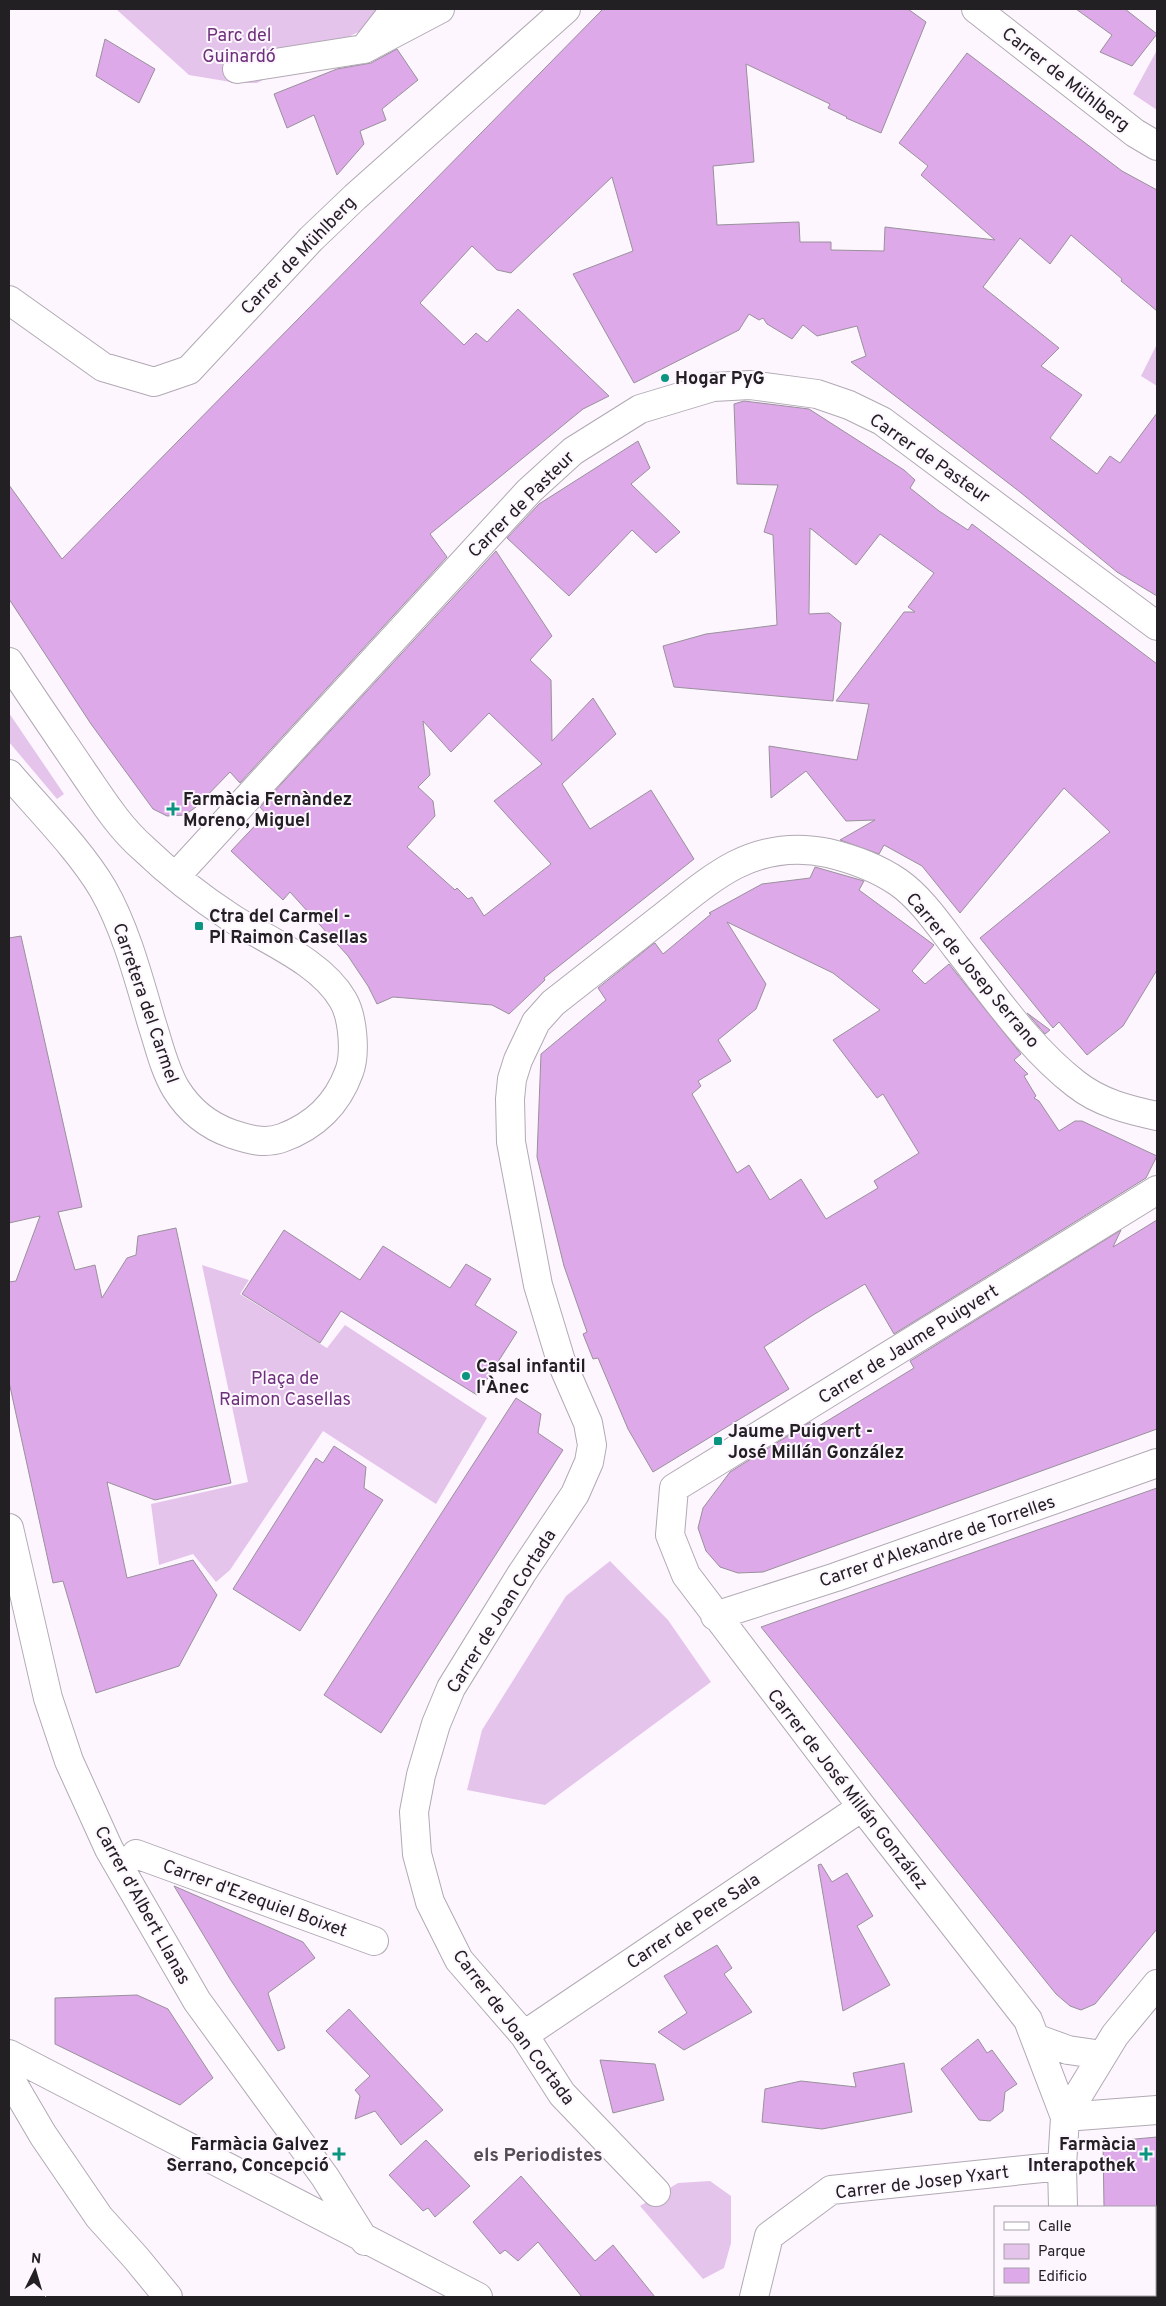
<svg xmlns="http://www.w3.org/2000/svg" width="1166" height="2306" viewBox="0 0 1166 2306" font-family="Overpass,sans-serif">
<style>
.green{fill:#e5c4ec}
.building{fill:#dda9e8;stroke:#99919b;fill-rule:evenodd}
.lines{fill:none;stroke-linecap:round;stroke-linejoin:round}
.minor-casing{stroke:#b1a9b3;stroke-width:30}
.minor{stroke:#fff;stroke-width:28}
.poi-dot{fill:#0a9581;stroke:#fdf6ff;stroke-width:2}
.labels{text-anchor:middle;stroke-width:4;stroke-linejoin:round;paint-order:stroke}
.park-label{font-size:18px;fill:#6d307a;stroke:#fdf6ff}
.street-label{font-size:18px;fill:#232024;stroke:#fdf6ff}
.poi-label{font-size:18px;font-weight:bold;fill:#232024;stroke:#fdf6ff;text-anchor:start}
.neighbourhood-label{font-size:19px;font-weight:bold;fill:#534c54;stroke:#fdf6ff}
</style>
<rect width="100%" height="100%" fill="#fdf6ff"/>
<!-- green -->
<path class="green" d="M116 9H404L257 83H237L189 75Z
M1157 50V110L1133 94Z
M1157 344V386L1141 376Z
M9 713 64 794 57 799 9 742Z
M202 1265 249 1280 240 1294 327 1348 345 1325 487 1418 436 1504 323 1431 230 1570 216 1582 193 1554 159 1565 151 1504 248 1482Z
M610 1561 668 1620 711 1682 545 1805 467 1790 482 1730 566 1596Z
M710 2181 731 2196V2243L724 2268 703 2279 640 2206 678 2183Z"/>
<!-- building -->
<path class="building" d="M603 9H908L926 22 881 133 846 118 847 117 828 108 830 104 746 64 754 162 713 166 717 225 799 222 800 242H831V250L884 251 885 227 995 240 921 175 928 166 899 143 967 53 1122 171 1157 190V311L1121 281 1122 279 1071 235 1050 264 1020 238 983 287 1059 348 1041 366 1082 395 1050 438 1097 474 1110 456 1120 463 1157 413V596L1117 572 1020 492 851 362 866 356 857 326 817 336 803 325 792 339 767 324 763 318 759 320 749 314 739 330 634 383 573 274 633 251 612 177 511 273 497 270 472 246 420 303 464 345 476 333 487 342 518 309 609 396 583 409 430 534 447 557 240 783 230 772 196 807 185 815 167 816 153 809 91 724 9 599V485L62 559Z
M1076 9H1125L1157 34 1132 66 1100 52 1112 35Z
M105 39 155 69 139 103 96 76Z
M397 49 418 80 382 109 386 120 360 131 364 144 337 175 314 115 287 128 274 94 337 69 371 63Z
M744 401 809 409 904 470 915 480 910 488 939 511 968 530 972 524 1157 664V970L1123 1026 1087 1055 1059 1022 1053 1028 980 938 1110 832 1064 788 960 913 922 866 884 845 879 854 840 840 875 820 846 821 806 771 771 798 769 746 857 760 869 704 836 701 904 612H915L908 607 934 573 880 534 856 565 810 528 809 614 829 613 841 623 833 701 674 687 663 646 706 634 777 625 773 535 764 532 778 485 737 484 734 404Z
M638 441 650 468 631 484 680 532 656 553 632 530 569 596 507 538 539 504Z
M496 551 552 636 530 660 551 680 552 741 593 698 616 734 562 784 590 829 651 790 694 859 544 978 545 980 509 1014 492 1005 393 997 377 1004 368 986 348 956 290 892 283 900 231 851 266 814 260 807ZM489 713 542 764 494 801 551 864 484 916 472 897 468 899 457 888 455 890 407 847 435 816 433 801 418 787 430 775 423 721 451 752Z
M815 867 864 881 859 890 934 945 912 971 925 984 949 964 1021 1054 1014 1060 1028 1074 1024 1076 1036 1096 1034 1098 1039 1101 1059 1131 1075 1121H1082L1157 1156 1146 1178 894 1334 865 1284 813 1315 764 1347 789 1389 653 1472 628 1429 598 1358 593 1359 583 1334 587 1332 564 1266 537 1157 541 1054 606 1000 598 988 653 944 655 943 663 954 711 914 709 913 762 884 810 878ZM727 922 833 973 880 1010 833 1040 877 1098 883 1094 919 1153 874 1181 878 1188 826 1219 801 1179 770 1200 749 1165 737 1173 692 1094 701 1086 698 1081 731 1061 718 1040 756 1009 766 984Z
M21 936 82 1207 58 1212 75 1270 95 1265 102 1298 127 1258 136 1255 138 1236 176 1228 231 1483 155 1500 107 1482 127 1578 193 1560 217 1595 179 1666 96 1693 63 1581 53 1583 9 1382V1282L16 1281 40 1216 9 1223V938Z
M1027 1013 1050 1030 1045 1034Z
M1157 1220V1429L763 1572 738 1573 720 1567 706 1551 698 1528 703 1508 730 1472 810 1422 814 1429 914 1368 910 1361 1121 1230 1113 1247Z
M284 1230 360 1280 383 1246 450 1288 466 1264 491 1279 475 1305 517 1332 477 1395 341 1311 320 1343 242 1294Z
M516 1398 541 1414 538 1433 563 1450 381 1733 324 1695Z
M334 1446 366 1467 364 1488 383 1500 300 1631 233 1589 316 1458 323 1463Z
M1157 1488V1929L1095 2004 1081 2010 1070 2006 1056 1994 761 1627Z
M821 1864 832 1882 847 1873 873 1916 857 1926 890 1985 843 2011 818 1865Z
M174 1886 303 1942 315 1958 268 1993 285 2048 278 2051 230 1979Z
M717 1945 732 1968 724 1974 752 2012 684 2050 658 2032 687 2013 664 1976Z
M137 1995 168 2009 213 2078 180 2105 55 2044V1998Z
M349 2009 443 2110 401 2145 375 2111 355 2119 360 2096 355 2090 370 2076 326 2031Z
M978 2039 987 2053 992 2050 1017 2084 1005 2092 1003 2111 990 2121 979 2120 941 2069Z
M600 2060 655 2064 664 2100 613 2113Z
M904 2063 912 2112 822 2129 762 2122 765 2089 801 2081 856 2087 853 2073Z
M1157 2137V2207H1104L1103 2142Z
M426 2140 470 2186 435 2217 428 2208 423 2211 389 2175Z
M521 2176 595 2261 613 2245 655 2297H582L538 2242 518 2261 505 2250 500 2254 473 2222Z"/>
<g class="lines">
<defs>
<path id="minor" d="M395 9 364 49 440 9
M976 9 1135 133 1157 146
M237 69 364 49
M9 300 103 367 154 382 189 370 311 239 355 197 566 9
M9 662C33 699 58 735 83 772 101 798 118 826 143 848 170 874 201 898 233 919 268 941 321 962 343 1000 353 1017 356 1054 349 1072 337 1105 315 1126 282 1138 265 1144 250 1140 232 1134 209 1126 189 1110 176 1089 164 1069 159 1045 152 1024 139 980 126 929 103 889 80 850 39 809 9 774
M176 876 529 491 573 451 640 409 713 387 750 385 817 394 849 405 882 421 1157 626
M9 1528 48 1698 69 1761 109 1849 197 2001 325 2177 365 2241
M715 1616 836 1577 1157 1463
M136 1854 374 1941
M524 2035 862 1807
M1035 2038 1068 2050 1102 2055
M9 2054 478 2297
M9 2077 43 2135 99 2217 136 2258 168 2297
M1065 2117 1028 2020 862 1807 686 1575 670 1535 674 1488 1157 1190
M1065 2117 1157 2110
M656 2192 562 2094 524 2035 459 1960 430 1902 417 1854 414 1812 421 1775 436 1724 451 1688 522 1573 575 1494 589 1462 592 1445 588 1423 561 1361 538 1285 511 1142 510 1099 512 1079 518 1060 536 1022 553 1003C590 974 627 945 664 916 687 898 710 878 735 865 765 850 796 846 828 853 853 859 876 867 898 882 921 898 939 925 956 947 993 994 1029 1048 1076 1084 1100 1103 1129 1110 1157 1116
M1063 2207 1062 2166 1065 2117 1115 2035 1157 1984
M1065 2295V2297
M754 2297 769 2236 831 2190 1062 2166"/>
</defs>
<!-- minor casing -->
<use href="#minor" class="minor-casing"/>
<!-- minor -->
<use href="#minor" class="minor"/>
</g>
<!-- markers -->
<g class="poi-dot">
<circle cx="665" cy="378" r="5"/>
<path d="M170.5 801.5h5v5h5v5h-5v5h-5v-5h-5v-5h5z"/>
<rect x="194" y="921" width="10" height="10" rx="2.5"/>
<circle cx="466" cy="1376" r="5"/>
<rect x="713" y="1436" width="10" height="10" rx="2.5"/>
<path d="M336.5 2146.5h5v5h5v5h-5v5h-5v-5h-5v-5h5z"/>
<path d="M1143.5 2146.5h5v5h5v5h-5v5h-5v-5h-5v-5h5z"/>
</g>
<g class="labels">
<!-- park labels -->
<g class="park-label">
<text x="239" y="41">Parc del<tspan x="239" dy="21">Guinardó</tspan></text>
<text x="285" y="1384">Plaça de<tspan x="285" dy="21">Raimon Casellas</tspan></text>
</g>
<!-- street labels -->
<g class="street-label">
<text transform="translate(1066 79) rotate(38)" y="6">Carrer de Mühlberg</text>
<text transform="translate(298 255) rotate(-46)" y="6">Carrer de Mühlberg</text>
<text transform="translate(930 458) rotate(35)" y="6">Carrer de Pasteur</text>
<text transform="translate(521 504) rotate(-45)" y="6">Carrer de Pasteur</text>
<text transform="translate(973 970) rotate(50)" y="6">Carrer de Josep Serrano</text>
<text transform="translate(146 1003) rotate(71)" y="6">Carretera del Carmel</text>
<text transform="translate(908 1344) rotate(-32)" y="6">Carrer de Jaume Puigvert</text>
<text transform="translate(937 1541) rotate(-19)" y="6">Carrer d'Alexandre de Torrelles</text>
<text transform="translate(501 1611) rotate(-58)" y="6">Carrer de Joan Cortada</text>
<text transform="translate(848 1789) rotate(52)" y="6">Carrer de José Millán González</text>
<text transform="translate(255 1898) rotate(20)" y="6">Carrer d'Ezequiel Boixet</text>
<text transform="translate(143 1905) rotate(61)" y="6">Carrer d'Albert Llanas</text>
<text transform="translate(693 1921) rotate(-34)" y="6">Carrer de Pere Sala</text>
<text transform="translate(514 2027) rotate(53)" y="6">Carrer de Joan Cortada</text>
<text transform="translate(922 2182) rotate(-7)" y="6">Carrer de Josep Yxart</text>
</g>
<!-- poi labels -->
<g class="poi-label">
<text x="675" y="384">Hogar PyG</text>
<text x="183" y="805">Farmàcia Fernàndez<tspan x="183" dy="21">Moreno, Miguel</tspan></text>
<text x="209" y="922">Ctra del Carmel -<tspan x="209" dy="21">Pl Raimon Casellas</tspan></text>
<text x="476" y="1372">Casal infantil<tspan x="476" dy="21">l'Ànec</tspan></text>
<text x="728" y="1437">Jaume Puigvert -<tspan x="728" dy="21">José Millán González</tspan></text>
<text x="329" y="2150" text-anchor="end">Farmàcia Galvez<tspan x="329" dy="21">Serrano, Concepció</tspan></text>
<text x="1136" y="2150" text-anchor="end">Farmàcia<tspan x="1136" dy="21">Interapothek</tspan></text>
</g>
<!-- neighbourhood labels -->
<g class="neighbourhood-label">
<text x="538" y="2161">els Periodistes</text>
</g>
</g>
<!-- border -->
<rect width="1166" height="2306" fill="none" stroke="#232024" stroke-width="20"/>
<!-- legend -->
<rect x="994" y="2206" width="162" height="90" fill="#fdf6ff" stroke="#a6a0a7"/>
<rect x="1004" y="2222" width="25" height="8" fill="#ffffff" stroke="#a6a0a7"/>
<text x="1038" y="2231" font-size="15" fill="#232024">Calle</text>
<rect x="1004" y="2244" width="25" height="15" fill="#e5c4ec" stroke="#a6a0a7"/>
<text x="1038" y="2256" font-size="15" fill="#232024">Parque</text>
<rect x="1004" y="2268" width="25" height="15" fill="#dda9e8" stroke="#a6a0a7"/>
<text x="1038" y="2281" font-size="15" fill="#232024">Edificio</text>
<!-- north arrow -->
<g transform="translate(35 2271) rotate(5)" stroke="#fdf6ff" stroke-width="4" paint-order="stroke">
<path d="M0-4L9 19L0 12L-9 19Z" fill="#232024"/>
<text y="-8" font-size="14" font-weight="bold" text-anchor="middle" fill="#232024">N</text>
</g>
</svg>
